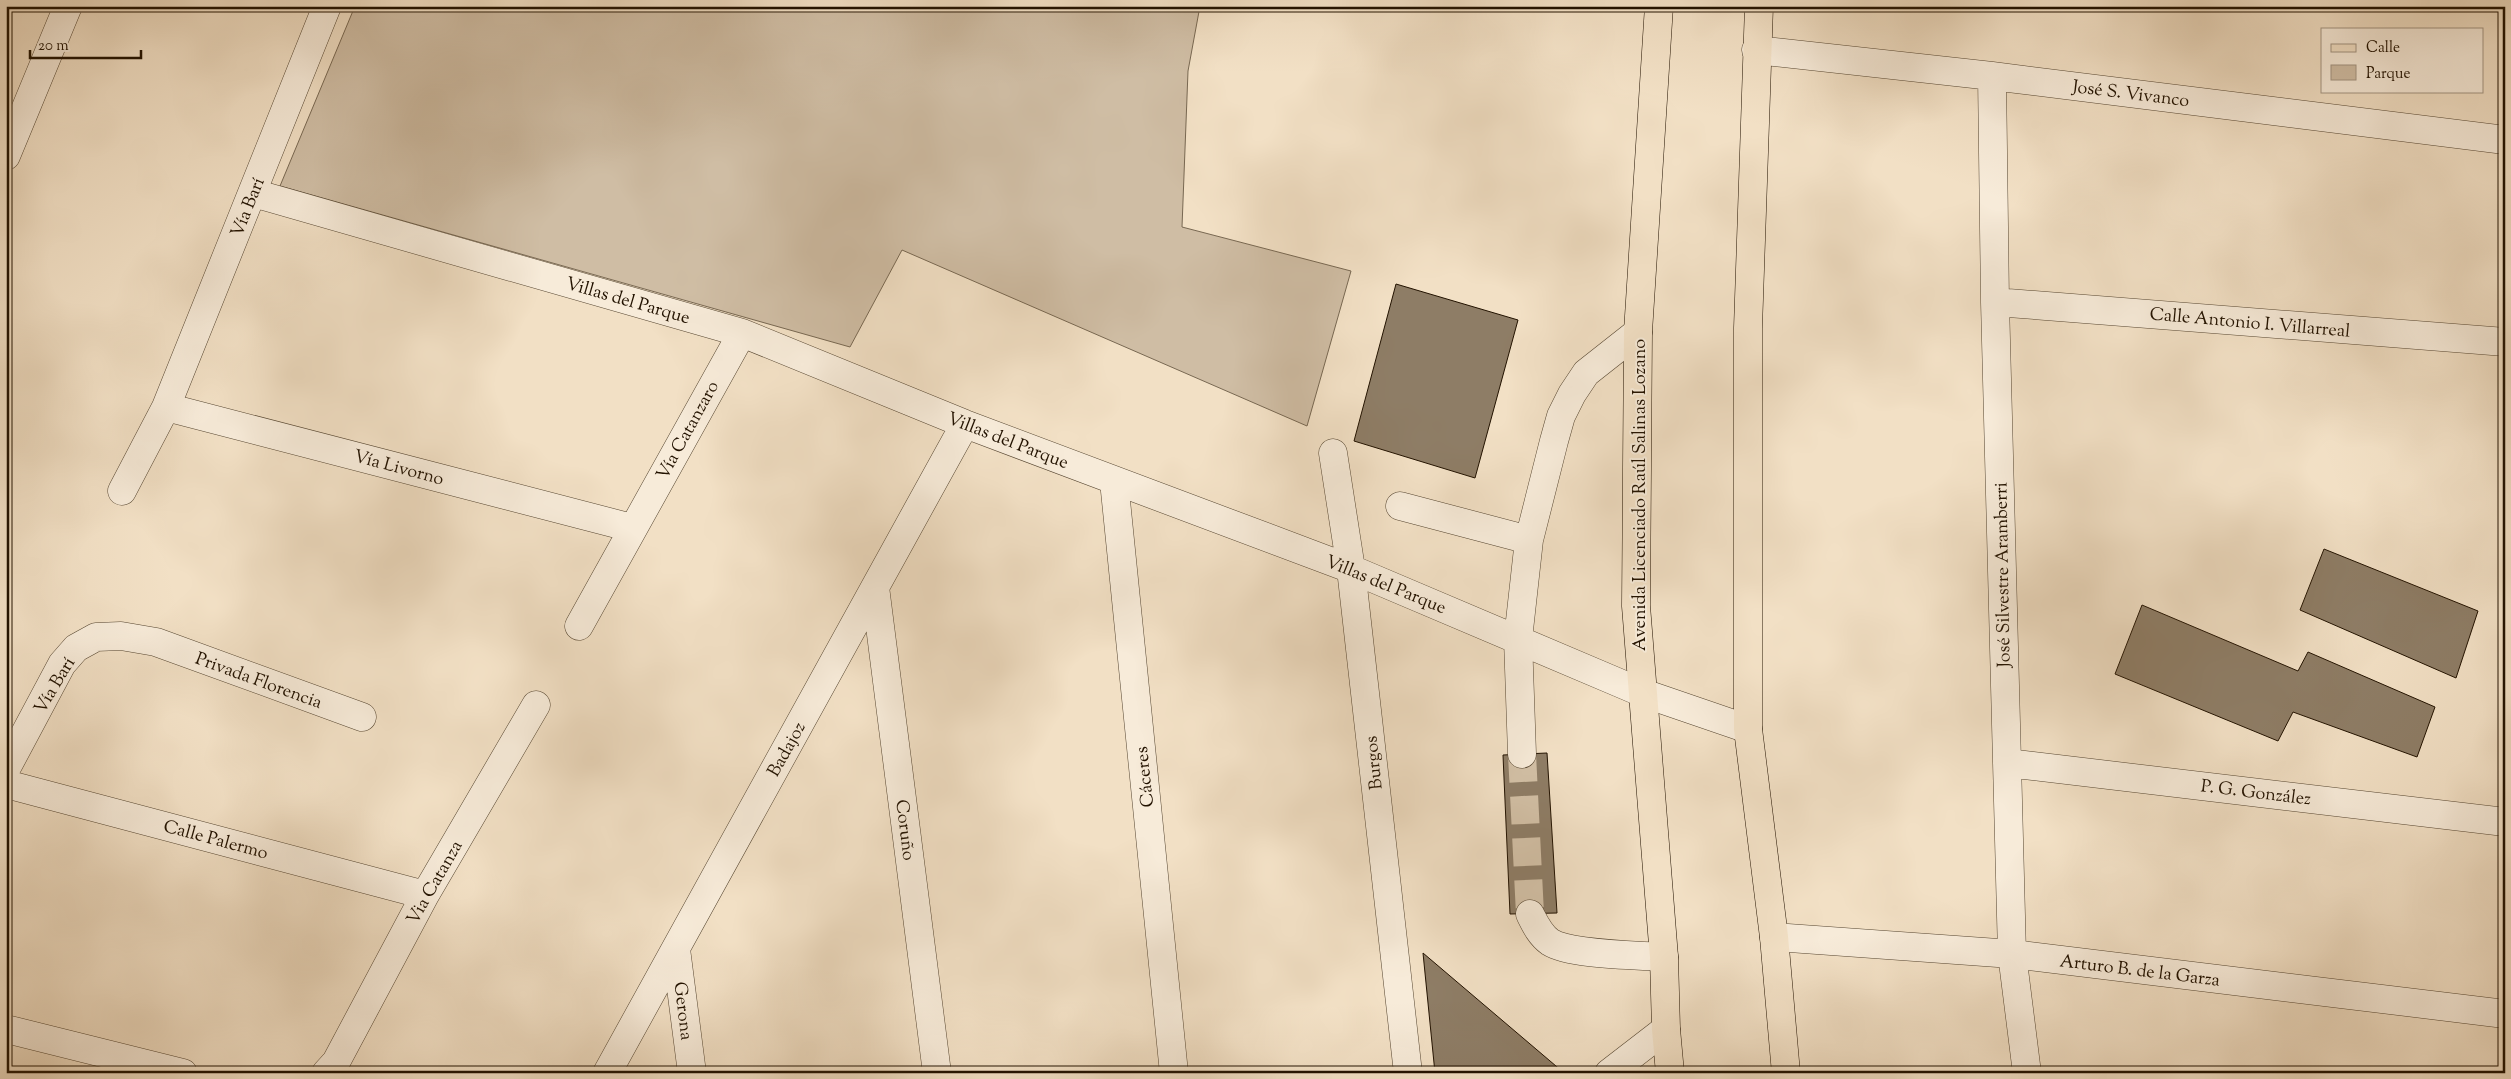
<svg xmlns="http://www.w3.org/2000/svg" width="2511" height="1079" viewBox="0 0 2511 1079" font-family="'Sorts Mill Goudy',serif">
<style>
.green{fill:#cfbda4;stroke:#786852}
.building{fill:#8e7d66;stroke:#221200}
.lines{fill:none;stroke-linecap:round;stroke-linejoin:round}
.minor-tunnel{stroke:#d3c1a7;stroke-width:28;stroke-dasharray:28 14;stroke-linecap:butt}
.minor-casing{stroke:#564631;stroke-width:29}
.major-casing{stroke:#221200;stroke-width:29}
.minor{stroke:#f7ebd9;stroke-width:28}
.major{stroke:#f2e0c5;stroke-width:28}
.labels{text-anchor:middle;stroke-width:4;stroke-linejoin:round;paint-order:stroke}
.street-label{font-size:18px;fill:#221200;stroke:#f7ebd9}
</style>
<rect width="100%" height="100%" fill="#f2e0c5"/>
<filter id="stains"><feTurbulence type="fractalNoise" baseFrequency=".004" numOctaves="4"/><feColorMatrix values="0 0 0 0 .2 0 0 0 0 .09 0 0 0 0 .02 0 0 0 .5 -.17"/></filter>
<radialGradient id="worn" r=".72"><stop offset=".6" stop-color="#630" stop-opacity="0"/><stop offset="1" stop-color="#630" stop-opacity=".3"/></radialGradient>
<!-- green -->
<path class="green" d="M355 6H1200L1188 71 1182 227 1351 271 1307 426 902 250 850 347 280 186Z"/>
<!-- building -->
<path class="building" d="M1396 284 1518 320 1475 478 1354 441Z
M2324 549 2478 611 2456 678 2300 610Z
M2142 605 2298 671 2308 652 2435 707 2417 757 2293 712 2278 741 2115 674Z
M1547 753 1557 913 1510 914 1503 755Z
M1423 953 1563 1072 1435 1073Z"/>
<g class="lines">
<!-- minor-tunnel -->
<path class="minor-tunnel" d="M1522 754 1530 914"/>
<defs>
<path id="minor" d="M1756 50 1992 76 2505 140
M1992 76 1995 302 2012 954 2027 1073
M6 156 68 6
M253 193 742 333 965 424 1351 569 1643 693 1748 729
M1995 302 2505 342
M166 407 632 528
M1333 453 1351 569 1408 1073
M1114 481 1174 1073
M122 491 166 407 327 6
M1400 506 1529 540
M875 587 937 1073
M579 626 742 333
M1522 754 1518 639 1529 540 1554 441 1561 416 1572 394 1586 373 1638 332
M2007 763 2505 822
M6 769 62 664 76 648 96 637 121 636 156 642 362 717
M6 784 425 895
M1530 914C1535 924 1540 935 1550 942 1570 955 1638 955 1664 957
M1774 937 2012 954 2505 1014
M676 949 692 1073
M6 1029 183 1073
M326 1073 336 1062 425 895 536 705
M607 1073 965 424
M1609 1073 1666 1029"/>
<path id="major" d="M1659 6 1638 332 1636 606 1664 957 1666 1029 1670 1073
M1759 6 1748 328V729L1774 937 1786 1073"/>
</defs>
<!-- minor casing -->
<use href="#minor" class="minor-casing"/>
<!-- major casing -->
<use href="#major" class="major-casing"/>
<!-- minor -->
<use href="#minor" class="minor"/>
<!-- major -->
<use href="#major" class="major"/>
</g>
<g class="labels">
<!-- street labels -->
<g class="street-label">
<text transform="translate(2131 93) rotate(7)" y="6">José S. Vivanco</text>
<text transform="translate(247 207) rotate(-68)" y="6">Vía Barí</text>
<text transform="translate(628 300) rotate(16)" y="6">Villas del Parque</text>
<text transform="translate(2250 322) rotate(5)" y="6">Calle Antonio I. Villarreal</text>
<text transform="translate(687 430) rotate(-61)" y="6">Vía Catanzaro</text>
<text transform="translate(1008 440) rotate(21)" y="6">Villas del Parque</text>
<text transform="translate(399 467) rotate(15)" y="6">Vía Livorno</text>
<text transform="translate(1639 495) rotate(-90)" y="6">Avenida Licenciado Raúl Salinas Lozano</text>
<text transform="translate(2002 575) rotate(-91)" y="6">José Silvestre Aramberri</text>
<text transform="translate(1386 584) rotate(22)" y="6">Villas del Parque</text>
<text transform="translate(259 680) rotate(20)" y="6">Privada Florencia</text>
<text transform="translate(54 685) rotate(-59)" y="6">Vía Barí</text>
<text transform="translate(786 749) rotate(-61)" y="6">Badajoz</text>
<text transform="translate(1373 763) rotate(-96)" y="6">Burgos</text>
<text transform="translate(1144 777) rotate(-96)" y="6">Cáceres</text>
<text transform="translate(2256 792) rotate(7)" y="6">P. G. González</text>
<text transform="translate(906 830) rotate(83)" y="6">Coruño</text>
<text transform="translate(216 839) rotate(15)" y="6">Calle Palermo</text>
<text transform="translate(434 882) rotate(-60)" y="6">Via Catanza</text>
<text transform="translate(2140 970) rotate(7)" y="6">Arturo B. de la Garza</text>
<text transform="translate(684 1011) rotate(83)" y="6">Gerona</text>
</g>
</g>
<!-- margin -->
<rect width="2511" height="1079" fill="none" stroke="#f2e0c5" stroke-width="25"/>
<rect x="8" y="8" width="2496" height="1064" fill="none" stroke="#221200" stroke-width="2.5"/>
<rect x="12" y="12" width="2486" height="1054" fill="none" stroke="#221200"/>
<!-- legend -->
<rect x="2321" y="28" width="162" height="65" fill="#f7ebd9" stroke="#a29482"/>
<rect x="2331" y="44" width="25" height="8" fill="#f2e0c5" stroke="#a29482"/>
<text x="2366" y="52" font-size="15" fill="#221200">Calle</text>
<rect x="2331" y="65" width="25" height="15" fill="#cfbda4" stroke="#a29482"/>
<text x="2366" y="78" font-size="15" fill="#221200">Parque</text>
<!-- scale -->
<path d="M30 50v8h111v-8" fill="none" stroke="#221200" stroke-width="2.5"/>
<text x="38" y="50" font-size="15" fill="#221200" stroke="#f7ebd9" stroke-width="4" paint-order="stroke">20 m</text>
<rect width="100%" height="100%" filter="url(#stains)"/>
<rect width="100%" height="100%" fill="url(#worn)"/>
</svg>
